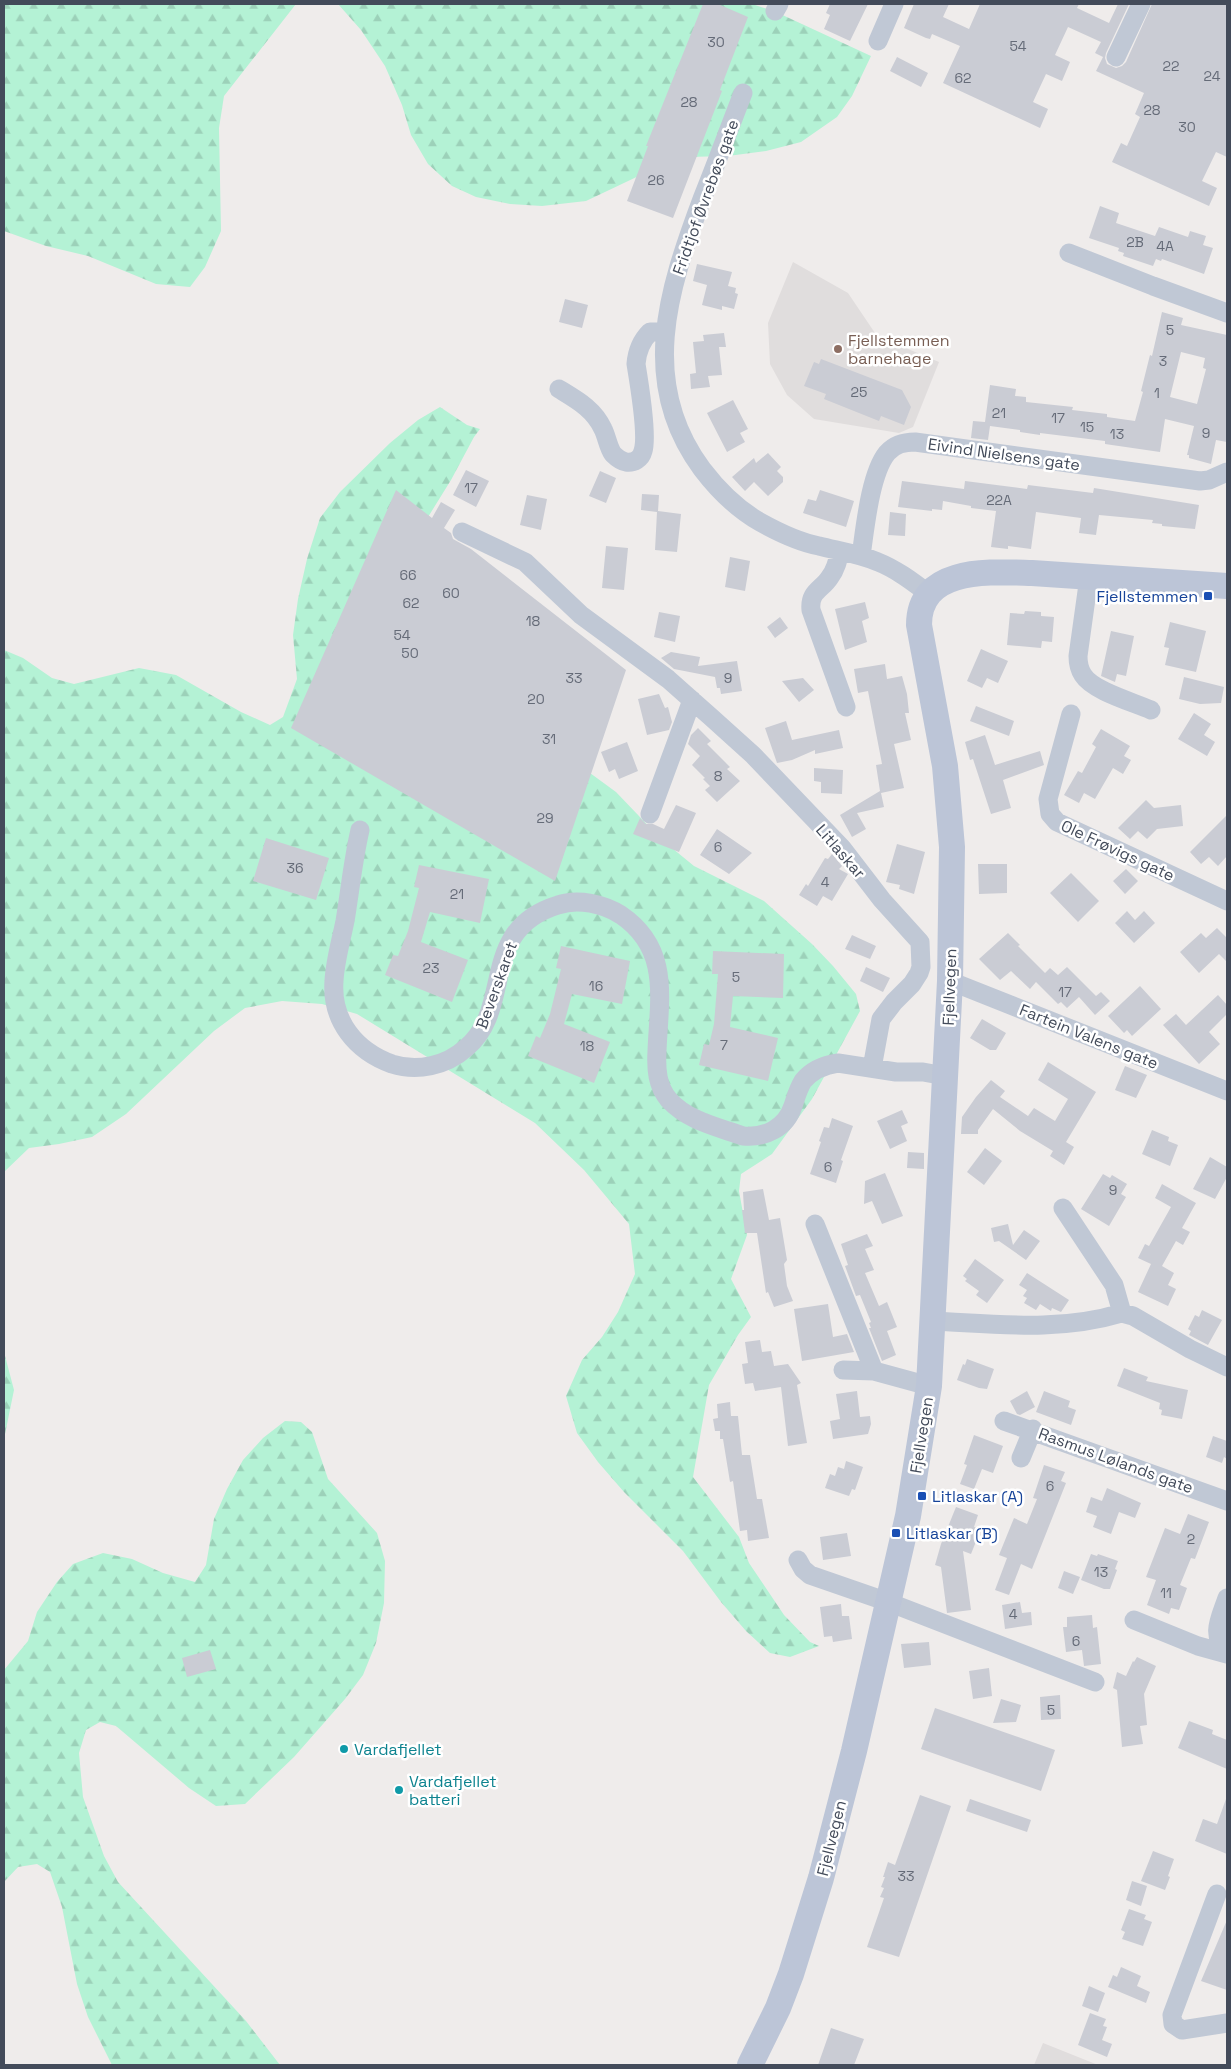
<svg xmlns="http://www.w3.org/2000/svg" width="1231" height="2069" viewBox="0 0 1231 2069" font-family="'Space Grotesk',sans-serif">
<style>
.education{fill:#e0dddd}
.forest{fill:url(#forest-firs)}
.building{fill:#caccd4;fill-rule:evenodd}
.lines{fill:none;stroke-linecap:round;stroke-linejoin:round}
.street{stroke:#c0c8d5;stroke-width:19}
.secondary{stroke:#bcc5d7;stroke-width:26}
.education-dot{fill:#8d6e63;stroke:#fff;stroke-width:2}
.transit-dot{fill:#1a4fb4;stroke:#fff;stroke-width:2}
.culture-dot{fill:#0f9aa8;stroke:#fff;stroke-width:2}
.labels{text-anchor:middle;stroke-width:5;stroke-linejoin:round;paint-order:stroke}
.number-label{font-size:14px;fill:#656b78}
.street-label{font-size:16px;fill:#434b5a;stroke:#fff}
.education-label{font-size:16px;fill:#785e54;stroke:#fff;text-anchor:start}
.transit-label{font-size:16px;fill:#164399;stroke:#fff;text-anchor:start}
.culture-label{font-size:16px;fill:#0d838f;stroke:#fff;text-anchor:start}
</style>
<defs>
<pattern id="forest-firs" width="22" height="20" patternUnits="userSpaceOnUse" patternTransform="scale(1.25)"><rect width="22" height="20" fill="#b4f2d5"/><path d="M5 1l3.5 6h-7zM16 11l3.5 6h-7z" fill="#9cd1b9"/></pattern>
</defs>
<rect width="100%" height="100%" fill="#efeceb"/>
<!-- education -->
<path class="education" d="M793 262 848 293 877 336 939 362 913 427 899 433 814 419 787 395 770 364 768 323Z
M1043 2043 1098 2065H1034Z"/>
<!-- forest -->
<path class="forest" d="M4 4H296L224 96 219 128 221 231 205 267 190 287 156 284 88 256 46 246 4 231Z
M338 4H752L776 12 871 56 852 96 837 117 801 142 766 151 728 156 687 157 645 173 586 201 542 206 510 204 476 197 452 186 428 164 411 135 402 105 385 66 361 30Z
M440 407 467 425 480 429 474 437 451 480 420 530 590 773 616 792 661 839 694 866 764 901 812 944 833 966 856 994 860 1011 812 1099 772 1154 741 1174 739 1191 747 1235 731 1279 751 1317 738 1335 709 1385 693 1477 739 1537 749 1563 784 1615 810 1642 819 1646 790 1657 770 1653 746 1631 721 1602 683 1551 624 1492 598 1462 577 1433 566 1396 582 1360 602 1337 618 1312 635 1274 629 1224 584 1170 535 1123 357 1014 322 1004 282 1001 245 1008 214 1031 126 1114 92 1137 59 1144 29 1148 4 1172V650L23 658 52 678 74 684 139 668 176 675 241 712 270 725 283 717 297 679 293 635 298 599 307 559 320 518 340 492 390 443 418 420Z
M4 1352 14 1390 4 1439Z
M285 1421 301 1422 312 1432 328 1479 377 1533 385 1561 384 1603 376 1643 363 1675 345 1699 294 1757 245 1804 216 1806 189 1788 116 1726 100 1722 86 1730 79 1753 83 1797 104 1856 118 1882 246 2021 280 2065H112L88 2017 77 1984 62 1907 50 1872 37 1864 18 1867 4 1882V1670L28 1641 37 1612 57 1582 73 1564 103 1553 132 1559 163 1573 195 1582 206 1565 214 1519 227 1489 243 1460 263 1438Z"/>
<!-- building -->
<path class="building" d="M703 4H718L748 17 720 90 722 91 673 218 627 201 648 146H646Z
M830 4H868L850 41 824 29 830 15 826 13Z
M914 4H949L943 17 969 29 980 4H1079L1077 8 1109 23 1118 4H1129L1106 53 1105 58 1107 64 1116 68 1122 66 1126 62 1152 4H1227V157L1216 152 1202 181 1217 188 1209 206 1112 162 1121 143 1127 146 1140 117 1135 114 1144 93 1096 71 1103 57 1095 53 1101 42 1068 27 1055 55 1070 62 1062 81 1046 74 1033 102 1048 109 1040 128 943 83 960 46 932 34 930 39 926 38 904 28Z
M897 57 928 73 921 87 890 71Z
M1100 206 1119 213 1116 223 1155 236 1159 227 1188 237 1190 231 1206 236 1203 245 1213 248 1204 274 1162 259 1161 261 1156 259 1153 266 1123 256 1124 253 1118 251 1119 248 1089 238Z
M697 264 732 272 728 286 736 288 735 293 738 294 734 309 722 306V310L702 305 707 285 693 281Z
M565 299 588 305 582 328 559 322Z
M1162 312 1183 318 1181 325 1227 335V442L1216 440 1211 464 1189 458V455H1187L1194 426 1165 419 1160 452 1105 444V441L1040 433V435L1020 432V430L990 426 988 440 971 438 973 421 985 422 990 385 1016 389 1015 396 1026 397V402L1073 407 1072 410 1107 414V417L1135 421 1143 392 1141 391 1150 355 1152 356ZM1181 352 1205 358 1203 368 1206 369 1197 404 1170 397Z
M724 333 726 347H719L722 375 708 376 710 387 691 389 690 374 696 373 693 342 704 341 703 335Z
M821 359 902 390 911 407 904 425 881 416 879 421 824 399 826 394 804 386 814 362 819 364Z
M733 400 748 429 740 433 745 442 727 452 707 413Z
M768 453 781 467 777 471 783 477V482L768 496 754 482 745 491 732 477 754 458 756 463Z
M466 470 489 481 476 507 453 495Z
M600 471 616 478 606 503 589 496Z
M902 481 964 489 965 481 1027 489 1028 485 1093 493 1094 488 1199 505 1195 529 1162 526V524L1152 523 1153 520 1099 515 1096 535 1079 533 1081 518 1036 512 1031 549 1008 546V549L991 547 996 511 971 508V506L943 501 942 510 932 509V511L898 507Z
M396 490 432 518 441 502 455 510 444 528 451 533 453 539 471 549 626 670 555 881 291 728Z
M820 490 854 501 846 527 803 513 808 499 816 501Z
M642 494 659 495 658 511 681 514 677 552 655 550 657 512 641 510Z
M527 495 547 499 541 530 520 525Z
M890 512 906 514 905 536 888 535Z
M606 546 628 548 624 590 602 588Z
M730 557 750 561 745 591 725 587Z
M865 602 869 618 862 621 867 642 845 650 835 609Z
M1025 611 1041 612V616L1054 617 1052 642 1042 641 1041 648 1007 645 1010 613 1024 614Z
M659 612 680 616 675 642 654 637Z
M780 617 788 628 775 638 767 627Z
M1170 622 1206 631 1196 672 1165 665 1169 648 1164 647Z
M1111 631 1134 636 1126 676 1117 674 1115 682 1101 676Z
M981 649 1008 661 998 683 987 678 982 688 967 681Z
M671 652 700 657 698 666 737 661 742 691 721 694 720 688H717L715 677 674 669 661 658Z
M885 664 887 679 902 676 907 694 909 713H905L911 740 894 744 904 788 881 793 884 807 857 813 866 829 852 837 840 815 880 791 876 765 882 764 868 691 858 693 854 669Z
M1184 677 1224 687 1221 703 1200 704 1179 699Z
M803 678 814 690 799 702 782 681Z
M659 694 665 708 668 707 672 722 669 730 647 735 638 699Z
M976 706 1014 721 1009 736 970 721Z
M1194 713 1211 724 1204 735 1215 742 1207 756 1178 739Z
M786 721 792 740 839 730 843 748 815 754V750L792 760 777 763 765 728Z
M698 728 711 741 707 744 730 767 727 769 740 781 717 802 705 790 710 786 703 779 705 778 692 765 700 756 688 744 691 735Z
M1101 729 1130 746 1124 756 1131 760 1123 774 1113 768 1095 799 1084 793 1079 803 1064 795 1078 771 1082 773 1096 747 1092 744Z
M985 735 995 765 1040 751 1044 765 1003 780 1011 808 991 814 973 759 970 760 965 742Z
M627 742 638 771 619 779 615 769 609 772 601 752Z
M814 768 843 770 842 794 821 793V782L814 781Z
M1146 800 1154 808 1181 805 1183 826 1157 829 1147 839 1138 831 1130 839 1118 828Z
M676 805 696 813 679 852 633 834 640 818 646 824H653L664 829Z
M1227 815V856L1218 866 1209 857 1201 864 1190 852Z
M717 829 752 853 729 874 700 855Z
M266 838 329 858 316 900 253 881Z
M897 844 925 852 914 894 899 889 900 885 886 882Z
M832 854 842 866 839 869 848 874 832 901 823 896 817 906 799 895 806 884 808 886 825 858 828 859Z
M978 864H1007V893L979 894Z
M419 865 489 879 480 923 430 912 421 942 468 960 452 1002 385 975 393 955 398 956 408 931 419 888 414 887Z
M1126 869 1138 881 1125 894 1113 881Z
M1071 873 1099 901 1078 922 1050 893Z
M1127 911 1135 920 1144 911 1155 923 1134 943 1115 923Z
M1217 928 1227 938V962L1219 954 1199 973 1180 952 1201 933 1206 938Z
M1008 933 1020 945 1018 946 1045 973 1050 968 1058 975 1067 967 1096 996 1101 992 1110 1001 1095 1015 1079 997 1067 1008 1061 1002 1058 1004 1036 982 1030 989 1011 971 1000 980 979 959Z
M852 935 876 946 870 959 845 949Z
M561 946 630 961 622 1004 572 994 564 1024 610 1042 594 1083 528 1056 536 1036 540 1038 550 1014 561 969 556 968Z
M713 951 784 954 783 998 733 996 730 1027 778 1038 768 1081 699 1065 704 1044 709 1045 714 1024 718 974H712Z
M866 967 890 978 883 992 860 981Z
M1140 986 1161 1009 1132 1036 1127 1030 1124 1033 1108 1016Z
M1218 995 1227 1005V1014L1209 1032 1220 1044 1199 1064 1163 1025 1176 1014 1186 1025Z
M982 1019 1006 1033 996 1050H990L970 1038Z
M1048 1062 1096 1092 1066 1142 1074 1147 1064 1165 1050 1156 1053 1151 1020 1131 993 1109 978 1130V1134H961L962 1117 976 1097 991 1080 1005 1091 1000 1097 1028 1116 1034 1108 1055 1121 1068 1099 1038 1080Z
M1125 1066 1147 1075 1136 1098 1115 1090Z
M902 1110 908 1123 901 1126 907 1141 890 1149 877 1121Z
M832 1118 853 1126 841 1160 843 1161 836 1183 810 1174 821 1142 819 1141 824 1127 829 1128Z
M1152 1130 1169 1137 1168 1141 1178 1145 1170 1166 1142 1154Z
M985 1148 1002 1161 984 1185 967 1172Z
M908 1152 924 1153V1169L907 1168Z
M1210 1157 1227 1167V1177L1215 1199 1193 1189Z
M885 1173 903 1216 882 1224 872 1201 864 1204 865 1181Z
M1103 1174 1110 1178 1112 1175 1127 1184 1121 1194 1126 1197 1109 1226 1081 1209Z
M1162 1184 1196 1203 1182 1228 1190 1232 1183 1245 1176 1241 1162 1266 1174 1273 1168 1285 1176 1289 1168 1306 1138 1292 1151 1264 1138 1258 1145 1244 1149 1246 1171 1207 1155 1198Z
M763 1189 769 1220 780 1218 787 1260 784 1264 787 1286 793 1301 774 1307 768 1292 766 1293 757 1233H745L742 1210H744L743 1192Z
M1008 1224 1013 1245 1024 1230 1040 1241 1026 1260 999 1241 994 1242 991 1228Z
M867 1234 873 1246 865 1249 874 1270 865 1273 879 1306 887 1302 897 1327 887 1331 896 1355 882 1361 869 1328H871L869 1323 871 1322 860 1295 856 1296 845 1266 848 1265 841 1244Z
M975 1259 1004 1280 987 1303 976 1295 979 1291 965 1281 967 1279 963 1276Z
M1027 1273 1069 1300 1061 1312 1052 1308 1051 1311 1040 1304 1036 1310 1024 1303 1027 1298 1023 1296 1027 1290 1019 1285Z
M828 1304 833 1337 847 1334 854 1352 802 1361 794 1309Z
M1202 1310 1222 1320 1208 1345 1189 1335 1191 1331 1188 1329 1195 1315 1199 1317Z
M760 1340 762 1352 771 1351 774 1366 788 1364 801 1383 797 1385 807 1443 788 1446 781 1387 755 1391 753 1383 745 1384 742 1364 748 1363 745 1342Z
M967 1359 994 1369 987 1389 979 1388 957 1380 963 1364 965 1365Z
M1124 1368 1148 1377 1146 1381 1188 1390 1182 1419 1161 1415 1162 1410 1159 1409 1160 1403 1117 1386Z
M857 1391 860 1417 870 1416 871 1424 868 1434 833 1439 830 1421 840 1419 836 1394Z
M1027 1391 1035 1407 1020 1415 1017 1414 1010 1401Z
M1044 1391 1070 1401 1068 1407 1076 1410 1071 1425 1036 1412Z
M730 1402 731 1416H738L742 1455H750L757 1499H762L769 1538 748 1541 747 1530 740 1531 733 1481 730 1482 723 1439H720V1431H715L713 1419 718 1418 717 1404Z
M974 1435 1003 1446 993 1473 982 1469 974 1489 960 1484 967 1465 964 1464Z
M1213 1436 1227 1441V1459L1224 1457 1222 1463 1206 1457Z
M846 1461 863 1467 855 1490 852 1489 849 1496 825 1488 830 1474 835 1476 838 1467 844 1469Z
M1044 1465 1065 1472 1061 1481 1066 1483 1032 1569 1021 1564 1009 1595 995 1590 1007 1558 999 1555 1014 1518 1027 1524 1037 1499 1033 1498Z
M1107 1488 1141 1503 1135 1518 1119 1512 1111 1534 1093 1527 1097 1516 1086 1512 1091 1497 1102 1501Z
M956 1507 978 1515 974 1527 981 1529 971 1554 963 1551 971 1610 947 1613 941 1567 935 1565 941 1544Z
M1188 1514 1209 1522 1195 1559 1191 1558 1180 1585 1187 1588 1179 1610 1171 1608 1169 1614 1147 1605 1156 1580 1146 1577 1165 1528 1180 1534Z
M847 1533 851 1556 823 1560 820 1537Z
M1091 1554 1097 1556 1098 1554 1118 1561 1115 1569 1117 1570 1110 1589H1104L1081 1580Z
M1064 1571 1080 1577 1073 1594 1058 1588Z
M1020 1602 1022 1613 1031 1612 1032 1625 1005 1629 1002 1605Z
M841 1604 842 1616H849L852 1639 833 1642 832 1636 824 1637 820 1607Z
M1092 1615 1093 1628 1097 1627 1101 1664 1084 1666 1082 1650 1066 1652 1063 1627H1067V1617Z
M929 1642 931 1665 904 1668 901 1644Z
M210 1650 216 1669 187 1677 182 1658Z
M1137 1657 1156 1666 1144 1694 1147 1725 1140 1726 1143 1744 1122 1747 1117 1690 1113 1688 1117 1672 1126 1676 1133 1661 1134 1662Z
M989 1668 992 1696 973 1699 969 1671Z
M1060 1695 1061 1719 1041 1720 1040 1697Z
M1001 1699 1021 1705 1016 1722 993 1723Z
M935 1708 1055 1750 1041 1791 921 1749Z
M1189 1721 1213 1730 1212 1734 1227 1740V1769L1178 1748Z
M920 1795 951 1806 899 1957 867 1947 884 1898 880 1897 884 1888 881 1887 885 1877H883L888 1862 895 1865Z
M970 1799 1031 1820 1027 1832 966 1811Z
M1226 1799 1227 1800V1854L1195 1841 1203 1819 1217 1824Z
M1153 1851 1174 1859 1168 1876 1170 1877 1165 1890 1141 1881Z
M1132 1881 1147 1886 1141 1906 1126 1900Z
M1129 1909 1146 1915 1144 1919 1152 1922 1143 1946 1122 1939 1125 1932 1121 1930Z
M1227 1920V1990L1201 1981Z
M1121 1967 1141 1976 1137 1986 1150 1992 1146 2003 1108 1987 1113 1975 1117 1977Z
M1089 1986 1105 1993 1098 2012 1082 2006Z
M1090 2013 1106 2019 1103 2026 1107 2027 1102 2040 1112 2044 1107 2057 1078 2045Z
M831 2028 864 2039 854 2065H818Z"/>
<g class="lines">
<!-- street -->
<path class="street" d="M775 11 779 4
M878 41 894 4
M1116 57 1141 4
M743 93C729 129 716 164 702 199 668 290 638 383 702 469 718 490 737 509 760 522 778 532 799 542 819 546 839 551 859 554 878 562 896 569 913 582 929 594
M1069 253 1153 286 1227 313
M559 389C577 400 594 409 603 429 607 437 608 447 613 454 616 457 621 461 626 462 634 463 641 459 643 451 648 436 639 382 636 364 637 351 641 341 650 332H665
M462 532 525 562 581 615 668 679 712 718 753 755 842 848 882 900 920 942 921 967 919 973 912 984 894 1002 881 1019 872 1068
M840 551C838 560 836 569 830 577 822 590 809 591 811 610L846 707
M861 556C865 529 870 474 887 453 895 444 904 442 915 442L1200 481 1209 480 1227 472
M1089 577 1078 656C1078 664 1079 669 1083 675 1093 691 1133 702 1151 710
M1071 714 1048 799 1050 814 1057 822 1227 901
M650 814 692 700
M360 830C353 860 350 891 345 921 341 941 335 961 334 981 331 1021 356 1051 392 1064 417 1072 446 1066 466 1048 515 1007 477 930 558 905 578 898 604 904 621 915 671 949 659 999 657 1051 656 1069 657 1086 669 1100 688 1121 718 1127 743 1136 765 1138 786 1128 793 1106 796 1097 798 1089 803 1081 812 1070 824 1065 838 1063L896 1072H923L945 1076
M950 981 1227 1091
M1063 1208 1114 1285 1122 1313
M815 1224 874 1371 929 1386
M1122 1313 1133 1316 1190 1349 1227 1367
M934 1321C998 1324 1059 1332 1122 1313
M843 1370 874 1371
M1004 1421 1227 1501
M1021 1458 1033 1429
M798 1560 803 1569 810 1575 888 1602 1095 1682
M1227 1598C1220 1619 1210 1634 1227 1653
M1134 1620 1198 1646 1227 1654
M1217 1894 1172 2015 1173 2024 1182 2030 1227 2023"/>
<!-- secondary -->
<path class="secondary" d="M750 2065 778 2008 791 1974 821 1878 854 1751 908 1516 929 1386 950 981 952 847 945 766 919 625C919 566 991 572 1032 573L1227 586"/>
</g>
<!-- markers -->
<circle class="education-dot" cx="838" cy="349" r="5"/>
<g class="transit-dot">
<rect x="1203" y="591" width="10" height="10" rx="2.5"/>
<rect x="917" y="1491" width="10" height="10" rx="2.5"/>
<rect x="891" y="1528" width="10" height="10" rx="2.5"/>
</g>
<g class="culture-dot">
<circle cx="344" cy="1749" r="5"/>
<circle cx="399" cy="1790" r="5"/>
</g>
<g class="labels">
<!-- number labels -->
<g class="number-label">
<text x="716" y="47">30</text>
<text x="1018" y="51">54</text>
<text x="1171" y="71">22</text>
<text x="1212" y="81">24</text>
<text x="963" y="83">62</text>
<text x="689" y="107">28</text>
<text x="1152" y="115">28</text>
<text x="1187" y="132">30</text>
<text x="656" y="185">26</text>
<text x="1135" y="247">2B</text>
<text x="1165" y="251">4A</text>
<text x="1170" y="335">5</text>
<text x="1163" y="366">3</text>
<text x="859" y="397">25</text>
<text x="1157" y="398">1</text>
<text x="999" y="418">21</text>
<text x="1058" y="423">17</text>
<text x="1087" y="432">15</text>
<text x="1206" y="438">9</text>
<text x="1117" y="439">13</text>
<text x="471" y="493">17</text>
<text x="999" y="505">22A</text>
<text x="408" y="580">66</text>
<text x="451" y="598">60</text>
<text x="411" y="608">62</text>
<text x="533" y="626">18</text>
<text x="402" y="640">54</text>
<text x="410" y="658">50</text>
<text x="574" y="683">33</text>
<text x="728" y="683">9</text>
<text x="536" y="704">20</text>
<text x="549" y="744">31</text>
<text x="718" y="781">8</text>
<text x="545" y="823">29</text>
<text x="718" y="852">6</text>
<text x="295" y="873">36</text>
<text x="825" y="887">4</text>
<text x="457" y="899">21</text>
<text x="431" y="973">23</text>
<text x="736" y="982">5</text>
<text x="596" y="991">16</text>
<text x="1065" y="997">17</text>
<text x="724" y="1050">7</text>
<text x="587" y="1051">18</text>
<text x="828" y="1172">6</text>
<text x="1113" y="1195">9</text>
<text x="1050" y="1491">6</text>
<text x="1191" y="1544">2</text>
<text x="1101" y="1577">13</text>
<text x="1166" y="1598">11</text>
<text x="1013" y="1619">4</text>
<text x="1076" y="1646">6</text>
<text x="1051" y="1715">5</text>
<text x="906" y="1881">33</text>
</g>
<!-- street labels -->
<g class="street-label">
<text transform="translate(705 197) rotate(-70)" y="6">Fridtjof Øvrebøs gate</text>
<text transform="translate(1004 454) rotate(8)" y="6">Eivind Nielsens gate</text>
<text transform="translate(1118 850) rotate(25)" y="6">Ole Frøvigs gate</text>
<text transform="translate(841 851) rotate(49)" y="6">Litlaskar</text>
<text transform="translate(496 985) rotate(-70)" y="6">Beverskaret</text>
<text transform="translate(949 987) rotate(-88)" y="6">Fjellvegen</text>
<text transform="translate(1089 1036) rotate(22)" y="6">Fartein Valens gate</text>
<text transform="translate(921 1435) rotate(-81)" y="6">Fjellvegen</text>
<text transform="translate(1116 1460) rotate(20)" y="6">Rasmus Lølands gate</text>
<text transform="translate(831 1838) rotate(-76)" y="6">Fjellvegen</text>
</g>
<!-- education labels -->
<g class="education-label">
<text x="848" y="346">Fjellstemmen<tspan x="848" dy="18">barnehage</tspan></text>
</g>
<!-- transit labels -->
<g class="transit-label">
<text x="1198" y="602" text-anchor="end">Fjellstemmen</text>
<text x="932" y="1502">Litlaskar (A)</text>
<text x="906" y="1539">Litlaskar (B)</text>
</g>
<!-- culture labels -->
<g class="culture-label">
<text x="354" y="1755">Vardafjellet</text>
<text x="409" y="1787">Vardafjellet<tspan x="409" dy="18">batteri</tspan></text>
</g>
</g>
<!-- border -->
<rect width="1231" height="2069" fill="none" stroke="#434b5a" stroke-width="10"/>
</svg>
